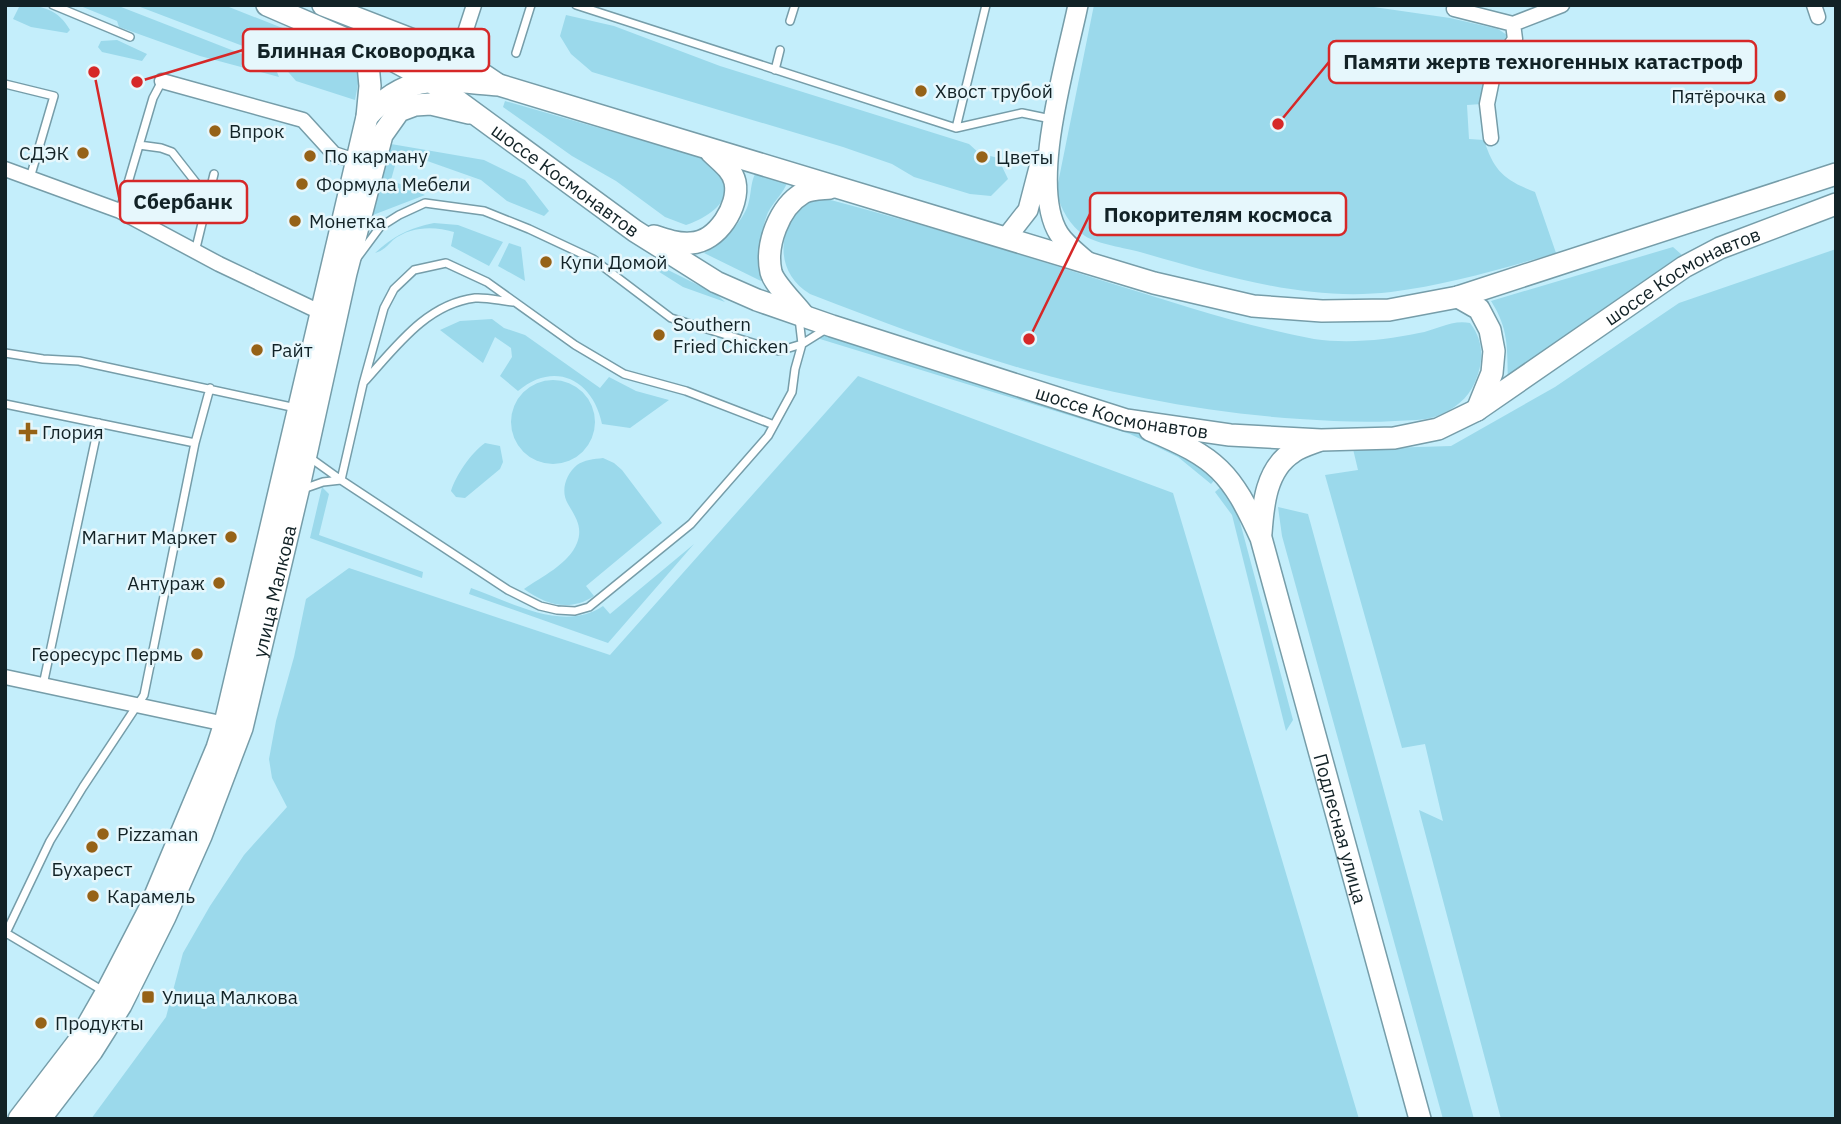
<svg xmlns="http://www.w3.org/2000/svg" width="1841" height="1124" viewBox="0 0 1841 1124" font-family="'IBM Plex Sans',sans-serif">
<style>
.green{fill:#9bd9eb}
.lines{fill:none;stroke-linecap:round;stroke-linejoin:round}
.lane-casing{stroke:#769da9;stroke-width:10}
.street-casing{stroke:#769da9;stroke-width:17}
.secondary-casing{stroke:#769da9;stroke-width:22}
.primary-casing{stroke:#769da9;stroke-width:24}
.lane{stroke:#fff;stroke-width:7}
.street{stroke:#fff;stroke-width:14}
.secondary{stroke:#fff;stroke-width:19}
.primary{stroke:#fff;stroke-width:21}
.poi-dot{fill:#966217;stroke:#e6f7fc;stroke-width:2.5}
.labels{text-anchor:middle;stroke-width:5;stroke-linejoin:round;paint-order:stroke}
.poi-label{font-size:19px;fill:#122226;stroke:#e6f7fc;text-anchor:start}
.street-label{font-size:19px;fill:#122226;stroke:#e6f7fc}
.leader{fill:none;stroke:#d62828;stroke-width:2.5}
.callout-dot{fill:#d62828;stroke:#e6f7fc;stroke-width:2.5}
.callout{fill:#e6f7fc;stroke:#d62828;stroke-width:2.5}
.callout-label{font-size:21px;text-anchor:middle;font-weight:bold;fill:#122226}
</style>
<rect width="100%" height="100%" fill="#c4eefb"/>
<!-- green -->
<path class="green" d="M20 5C42 5 59 10 70 30L67 33 31 27 13 19Z
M78 5H116L275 67 279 77 200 56 119 27 117 21Z
M135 5H224L353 56 361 68 355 100 296 81 277 59Z
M1094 5H1360L1450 18 1498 29 1507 35 1488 69 1482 104 1467 105 1469 139 1484 140C1494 171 1504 180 1535 192L1556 253C1502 269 1446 285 1391 292 1306 302 1221 275 1140 252 1126 248 1097 244 1085 236 1069 225 1062 210 1056 193Z
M566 15 614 26 720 66 969 144 979 153 998 158 1008 179 991 196 970 194 914 177 892 164 843 147 592 72 571 54 560 36Z
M117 40 147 54 142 61 102 52 98 47 101 41Z
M505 101 717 162C719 169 724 176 725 183 729 206 703 219 686 225L665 217 616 181 572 156 503 107Z
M391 144 484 160 525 180 549 211 544 216 507 201 481 180 399 151 391 180 425 195 373 215Z
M759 169 788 177C788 190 772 202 767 215 759 236 760 259 761 281L704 253C721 244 742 223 748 205 752 193 750 177 759 169Z
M816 196C915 222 1013 252 1110 283 1178 304 1244 326 1314 339 1348 344 1386 340 1419 333 1436 330 1453 319 1470 323 1484 341 1484 361 1475 382 1468 399 1454 409 1437 416 1425 421 1408 420 1395 421 1363 423 1332 421 1300 419 1206 413 1111 394 1020 368 948 347 880 321 810 294 770 270 778 218 816 196Z
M434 223 458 225 503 242 489 266 451 246 454 232C434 226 411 226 393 240 387 246 383 251 375 253 394 236 409 228 434 223Z
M509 243 521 247 525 281 498 266Z
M1673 247 1682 255 1508 380C1507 348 1509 329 1491 301Z
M1836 249V1119H1501L1419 810 1443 821 1425 744 1402 748 1325 475 1358 470 1353 449 1451 446 1555 387 1679 303Z
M658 265 716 294 725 302 683 287 653 268Z
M492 319 504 328 525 335 600 388 609 377 636 391 669 400 630 428 602 424C593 380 555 360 518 391L500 376 512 357 511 348 495 337 483 363 440 330 460 321Z
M822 333 1142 431 1219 475 1211 484 1178 457 1130 434 820 339Z
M858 376 1173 493 1359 1119H91L166 1017 183 953 210 906 244 855 287 807 272 778 269 759 276 721 294 657 306 599 349 568 610 655Z
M511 422a42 42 0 1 1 84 0a42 42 0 1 1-84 0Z
M485 443 500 446 503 462 500 469 465 498 456 497 451 491C456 475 471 453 485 443Z
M603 458 614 463 622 470 662 523 586 586 594 596C570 612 546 605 524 589 541 577 569 564 577 543 583 527 576 518 568 504 560 491 566 474 577 465 584 460 594 459 603 458Z
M1224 484 1231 492 1240 522 1293 720 1286 731 1232 515 1215 492Z
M322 487 329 494 319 535 423 572 422 578 310 538Z
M1278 507 1308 514 1474 1119H1443L1282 536Z
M694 544 608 643 469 594 471 588C511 602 563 633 603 606L610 614Z"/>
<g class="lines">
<defs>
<path id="lane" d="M53 5 130 37
M576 5 956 128 1022 113 1051 119
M790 21 795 5
M516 53 531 5
M775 70 780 50
M5 84 54 96 30 178
M956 128 986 5
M139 145 161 148 172 152 208 198
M120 210 153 98 162 81
M195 252 214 174
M357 258 380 227 399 215 425 203 484 211 529 229 593 259 671 318 779 351 802 344 826 329
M5 353 43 359 79 361 296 408
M364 382C395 348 426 304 475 298 487 297 501 301 513 302
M5 404 195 443
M774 425 686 391 624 374 575 345 487 282 446 263 414 270 394 289 384 308 363 384 341 480 508 590 540 606 557 610 575 611 589 607 691 524 768 436 792 392 795 369 802 344 799 318
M303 489 323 482 341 480 309 457
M43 685 99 423
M6 933 105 992
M5 935 50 841 83 787 144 695 195 443 210 388"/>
<path id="street" d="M1814 5 1818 17
M1454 9 1513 24 1562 5
M457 57 474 5
M162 81 303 120 334 154 355 161
M1491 138 1487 104 1494 70 1515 39 1513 24
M5 169 120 211 219 264 320 312
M5 677 230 725"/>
<path id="secondary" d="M1078 5C1067 60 1028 185 1059 234 1066 245 1080 255 1090 264
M1006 238 1028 210 1041 160"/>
<g id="primary">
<path id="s1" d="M267 5 385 56 429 80 635 231 716 282 757 300 832 326 1126 420 1230 435 1321 440 1394 438 1438 429 1477 410 1684 267 1720 248 1836 204"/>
<path d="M323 5 457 57 497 84"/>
<path d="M367 117C409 70 443 81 499 85L1154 283 1253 306 1322 311 1389 310 1458 297 1836 174"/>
<path d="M654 236C666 240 678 244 691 243 717 242 740 206 735 182 732 169 720 161 711 152"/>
<path d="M1458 297 1479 309 1490 330 1494 351 1492 373 1477 410"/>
<path d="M804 316C796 305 774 284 771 272 765 245 779 207 803 193 810 189 822 189 830 188"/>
<path id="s2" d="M1150 430C1217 458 1231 472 1261 538L1420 1119"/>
<path d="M1261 533C1263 505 1266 469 1293 452 1300 447 1310 444 1318 441"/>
<path d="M19 1119 78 1042 106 993 149 910 217 748 225 723 367 117 370 86 368 64 348 44"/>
<path id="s3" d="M40 1119 92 1051 121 1005 165 917 201 836 242 728 298 491 346 273 382 135 399 111 415 105 431 104 469 113"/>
</g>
</defs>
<!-- lane casing -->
<use href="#lane" class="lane-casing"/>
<!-- street casing -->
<use href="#street" class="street-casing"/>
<!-- secondary casing -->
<use href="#secondary" class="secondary-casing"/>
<!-- primary casing -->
<use href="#primary" class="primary-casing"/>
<!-- lane -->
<use href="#lane" class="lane"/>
<!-- street -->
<use href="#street" class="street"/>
<!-- secondary -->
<use href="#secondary" class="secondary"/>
<!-- primary -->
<use href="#primary" class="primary"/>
</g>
<!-- markers -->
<g class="poi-dot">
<circle cx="921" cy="91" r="7"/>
<circle cx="1780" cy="96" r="7"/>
<circle cx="215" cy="131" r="7"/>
<circle cx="83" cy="153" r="7"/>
<circle cx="310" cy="156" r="7"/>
<circle cx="982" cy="157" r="7"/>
<circle cx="302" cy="184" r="7"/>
<circle cx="295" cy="221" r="7"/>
<circle cx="546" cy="262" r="7"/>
<circle cx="659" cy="335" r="7"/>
<circle cx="257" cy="350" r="7"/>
<path d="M24.5 421.5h7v7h7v7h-7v7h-7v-7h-7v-7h7z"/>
<circle cx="231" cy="537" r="7"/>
<circle cx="219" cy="583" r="7"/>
<circle cx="197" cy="654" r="7"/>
<circle cx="103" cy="834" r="7"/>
<circle cx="92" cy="847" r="7"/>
<circle cx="93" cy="896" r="7"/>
<rect x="141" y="990" width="14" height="14" rx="3.5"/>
<circle cx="41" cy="1023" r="7"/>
</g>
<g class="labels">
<!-- poi labels -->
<g class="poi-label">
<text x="935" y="98">Хвост трубой</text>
<text x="1766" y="103" text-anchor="end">Пятёрочка</text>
<text x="229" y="138">Впрок</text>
<text x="69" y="160" text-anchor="end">СДЭК</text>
<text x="324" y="163">По карману</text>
<text x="996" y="164">Цветы</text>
<text x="316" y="191">Формула Мебели</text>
<text x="309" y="228">Монетка</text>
<text x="560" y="269">Купи Домой</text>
<text x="673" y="331">Southern<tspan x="673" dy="22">Fried Chicken</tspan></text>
<text x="271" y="357">Райт</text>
<text x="42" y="439">Глория</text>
<text x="217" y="544" text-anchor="end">Магнит Маркет</text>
<text x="205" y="590" text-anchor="end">Антураж</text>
<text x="183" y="661" text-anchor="end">Георесурс Пермь</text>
<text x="117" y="841">Pizzaman</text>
<text x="92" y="876" text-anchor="middle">Бухарест</text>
<text x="107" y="903">Карамель</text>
<text x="162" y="1004">Улица Малкова</text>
<text x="55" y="1030">Продукты</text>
</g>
<!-- street labels -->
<g class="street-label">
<text dy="7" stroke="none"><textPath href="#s1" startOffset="348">шоссе Космонавтов</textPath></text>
<text dy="7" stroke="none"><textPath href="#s1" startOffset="1566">шоссе Космонавтов</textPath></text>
<text dy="7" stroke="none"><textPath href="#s1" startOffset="957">шоссе Космонавтов</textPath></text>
<text dy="7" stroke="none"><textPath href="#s3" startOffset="583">улица Малкова</textPath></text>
<text dy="7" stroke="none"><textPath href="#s2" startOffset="462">Подлесная улица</textPath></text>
</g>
</g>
<!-- callouts -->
<path class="leader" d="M137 82L243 50M1278 124L1329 62M94 72L120 202M1029 339L1090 214"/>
<g class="callout-dot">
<circle cx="137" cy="82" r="7"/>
<circle cx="1278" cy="124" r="7"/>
<circle cx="94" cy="72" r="7"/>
<circle cx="1029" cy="339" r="7"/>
</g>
<g class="callout">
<rect x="243" y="29" width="246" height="42" rx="7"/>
<rect x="1329" y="41" width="427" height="42" rx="7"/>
<rect x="120" y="181" width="127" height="42" rx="7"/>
<rect x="1090" y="193" width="256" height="42" rx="7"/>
</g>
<g class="callout-label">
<text x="366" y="58">Блинная Сковородка</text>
<text x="1543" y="69">Памяти жертв техногенных катастроф</text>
<text x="183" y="209">Сбербанк</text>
<text x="1218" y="222">Покорителям космоса</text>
</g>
<!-- border -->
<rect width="1841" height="1124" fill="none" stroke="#122226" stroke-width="14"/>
</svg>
